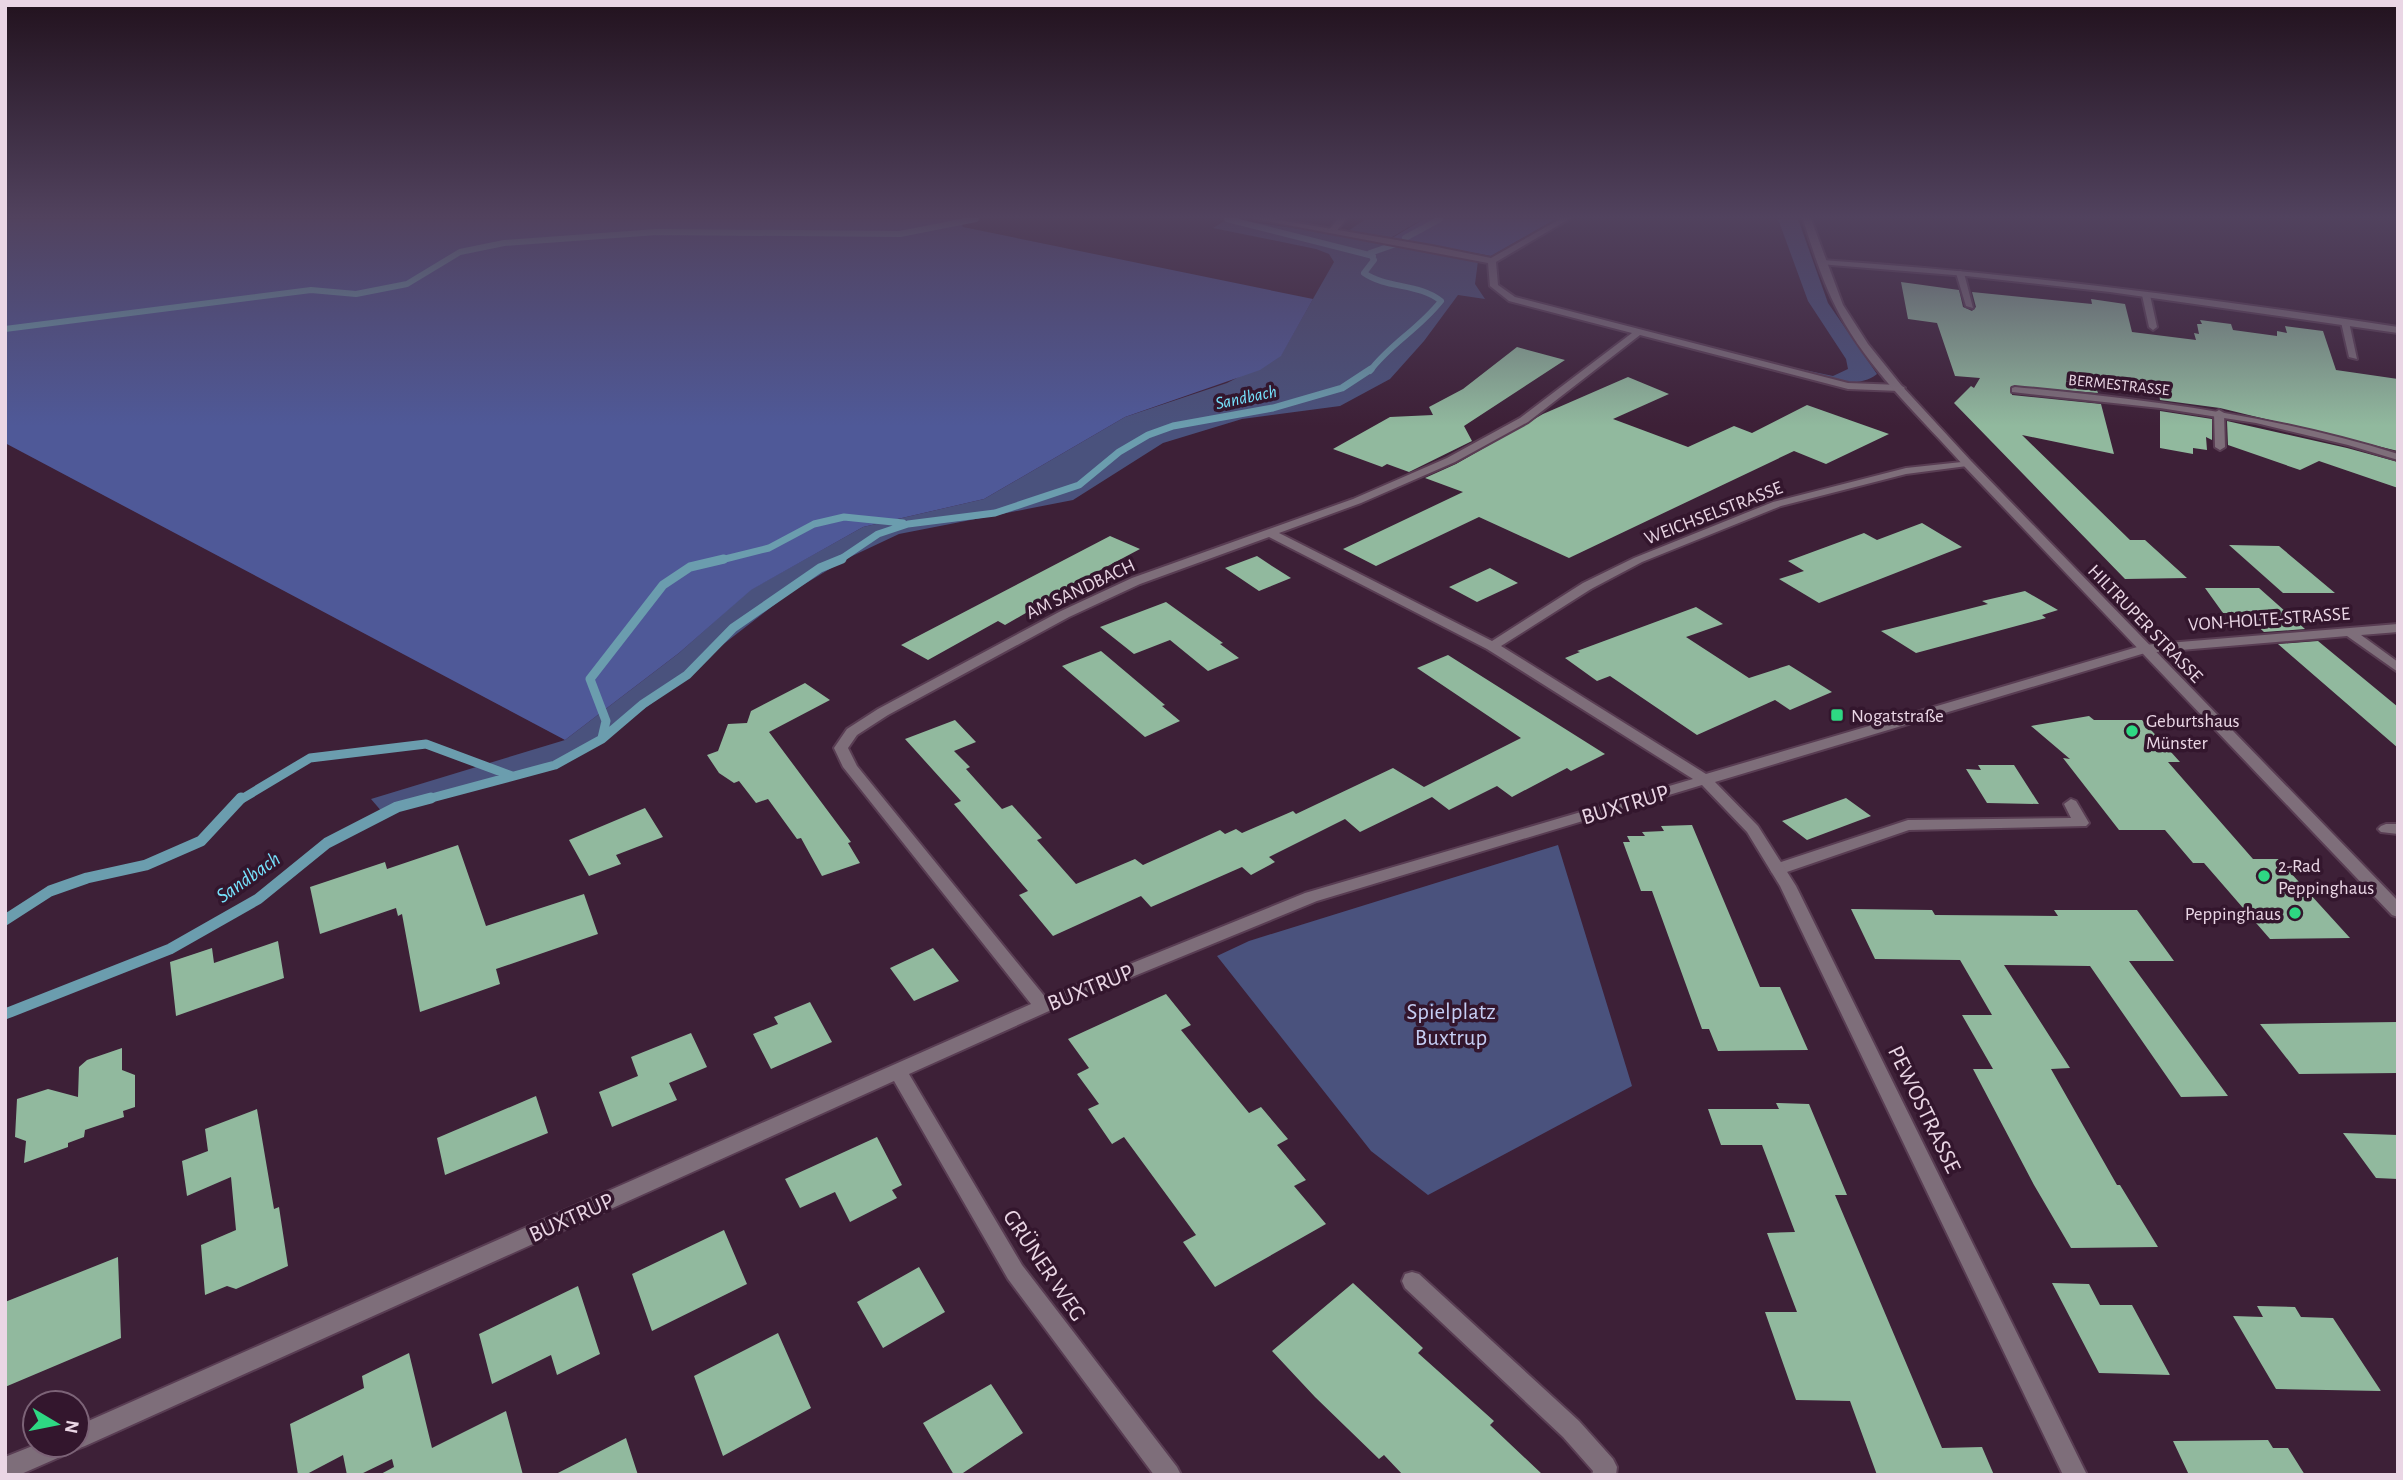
<svg xmlns="http://www.w3.org/2000/svg" width="2403" height="1480" viewBox="0 0 2403 1480" font-family="'Alegreya Sans',sans-serif">
<style>
.green{fill:#4a527d}
.forest{fill:#4f5998}
.lines{fill:none;stroke-linecap:round;stroke-linejoin:round}
.stream-far3{stroke:#6b9dae;stroke-width:6}
.stream-far2{stroke:#6b9dae;stroke-width:7}
.stream-far1{stroke:#6b9dae;stroke-width:9}
.stream{stroke:#6b9dae;stroke-width:11}
.building{fill:#91b99e}
.service-casing{stroke:#593d53;stroke-width:4}
.minor-casing{stroke:#593d53;stroke-width:4}
.tertiary-casing{stroke:#593d53;stroke-width:4}
.service{fill:#7e6e7a;fill-rule:evenodd}
.minor{fill:#7e6e7a;fill-rule:evenodd}
.tertiary{fill:#7e6e7a;fill-rule:evenodd}
.poi-dot{fill:#2ed883;stroke:#33162d;stroke-width:2.5}
.labels{text-anchor:middle;stroke-width:7;stroke-linejoin:round;paint-order:stroke}
.far-street-label{font-size:16px;fill:#ead6e5;stroke:#33162d}
.far-water-label{font-size:18px;font-style:italic;fill:#77e4fe;stroke:#33162d}
.street-label{font-size:19px;fill:#ead6e5;stroke:#33162d}
.poi-label{font-size:19px;fill:#ead6e5;stroke:#33162d;text-anchor:start}
.water-label{font-size:21px;font-style:italic;fill:#77e4fe;stroke:#33162d}
.near-street-label{font-size:23px;fill:#ead6e5;stroke:#33162d}
.near-park-label{font-size:23px;fill:#c5cdf3;stroke:#33162d}
</style>
<rect width="100%" height="100%" fill="#3d2037"/>
<!-- green -->
<path class="green" d="M1228 219 1309 230 1348 231 1366 219H1423L1387 240 1478 261 1475 284 1485 299 1458 295 1424 341 1390 379 1340 406 1242 419 1163 443 1073 500 899 534 848 558 788 594 721 646 680 682 608 736 555 766 383 813 371 799 565 740 679 653 750 590 863 527 984 499 1125 417 1227 383 1281 355 1334 262 1329 254 1316 249 1213 228Z
M1778 219H1798L1828 303 1877 374C1852 394 1805 373 1777 367L1781 365 1833 376 1848 369 1846 359 1808 301Z
M1558 845 1632 1086 1428 1195 1371 1151 1217 956 1249 941Z"/>
<!-- forest -->
<path class="forest" d="M5 219H960L963 227 1313 299 1281 356 1260 370 1125 417 984 499 863 527 751 590 679 653 565 740 5 443Z
M1424 219H1556L1491 256 1392 238Z"/>
<g class="lines">
<!-- stream-far3 -->
<path class="stream-far3" d="M1227 219 1373 256
M1405 238 1440 219
M5 329 311 290 356 294 407 284 460 252 504 243 657 232 900 234 976 219
M1370 371C1390 344 1418 330 1441 301 1419 283 1387 289 1364 273L1374 260 1370 253 1396 244"/>
<!-- stream-far2 -->
<path class="stream-far2" d="M717 561 769 548 814 524 844 517 903 523
M838 561 878 534 908 524 995 513 1079 485 1119 452 1148 435 1173 426 1273 408 1342 388 1371 369"/>
<!-- stream-far1 -->
<path class="stream-far1" d="M602 738 606 721 590 679 663 585 690 567 724 559
M240 800 310 758 426 744 512 776
M424 800 555 765 602 739 643 704 687 675 733 628 820 568 842 559"/>
<!-- stream -->
<path class="stream" d="M5 920 50 891 87 878 146 865 201 841 241 798
M5 1014 170 949 258 899 327 843 397 807 431 798"/>
</g>
<!-- building -->
<path class="building" d="M1901 282 1959 290 1963 307 1972 311 1976 307 1972 292 2092 304 2091 299 2125 304 2132 332 2196 340 2194 333 2199 334 2197 324H2202L2200 320 2231 324 2233 330 2277 336V331L2287 333 2285 326 2323 331 2336 370 2398 379V451L2220 408 2160 400 2159 392 2095 385 2098 393 2011 386 2012 395 2101 404 2114 454 2022 435 2130 540H2145L2187 578 2125 579 1954 403 1971 386 1974 388 1980 378 1955 376 1937 323 1908 319Z
M1517 347 1565 360 1464 426 1472 441 1409 472 1387 464 1382 467 1333 449 1390 417 1433 415 1429 407 1463 389Z
M1628 377 1669 394 1613 419 1688 447 1734 426 1752 433 1807 405 1889 434 1826 464 1794 451 1569 558 1479 517 1376 566 1343 549 1463 492 1425 478 1456 464 1543 414Z
M2160 411 2212 419V440L2206 437 2207 450 2193 448V454L2160 448Z
M2227 421 2347 448 2398 462V488L2319 461 2300 470 2228 445Z
M1922 523 1962 547 1819 603 1779 579 1804 571 1788 561 1864 533 1877 540Z
M1110 536 1140 549 1040 602 1043 603 1005 625 998 621 928 660 901 645Z
M2229 545 2279 546 2335 593H2283Z
M1257 556 1269 564 1291 578 1259 591 1225 568Z
M1490 568 1518 583 1477 602 1449 587Z
M2205 588H2259L2305 629 2264 632 2243 613H2223Z
M2025 591 2058 610 2042 615 2046 618 1916 653 1881 631 1988 604 1982 601Z
M1166 602 1223 643 1220 644 1239 658 1208 671 1170 640 1134 654 1100 627Z
M1696 607 1723 624 1686 637 1749 678 1789 665 1832 692 1790 710 1775 700 1697 735 1610 676 1597 681 1565 658 1580 652 1577 651Z
M2318 641 2398 707V748L2278 644Z
M1101 651 1165 705 1162 706 1180 721 1145 737 1062 666Z
M1448 655 1605 754 1571 771 1567 768 1512 797 1497 786 1449 810 1432 797 1360 832 1345 819 1269 857 1275 862 1251 875 1242 867 1151 907 1141 896 1053 936 1019 895 1028 891 954 804 961 801 905 739 955 720 976 742 954 751 970 767 966 769 1002 809 1012 805 1042 838 1037 840 1076 884 1135 859 1143 865 1220 830 1225 834 1236 829 1242 833 1293 811 1296 814 1393 768 1424 787 1521 738 1417 668Z
M805 683 830 700 769 732 851 842 848 843 860 863 822 876 801 838 797 839 768 799 756 803 739 781 734 783 719 773 707 755 718 751 728 724 747 723 751 711Z
M2089 716 2094 720H2142L2180 762H2168L2253 859H2278L2350 938 2270 939 2204 863H2193L2165 830H2119L2063 758 2070 759 2031 726Z
M1978 765H2014L2039 804 1987 803 1966 769 1981 770Z
M1846 798 1871 816 1807 840 1782 821Z
M645 808 663 837 616 855 621 864 589 876 569 840Z
M1692 825 1760 987H1780L1808 1050 1718 1051 1709 1029H1702L1652 891H1641L1623 842H1630L1627 836H1645L1642 832 1664 831 1661 826Z
M458 845 486 926 584 894 598 934 496 969 500 984 420 1012 402 914 398 916 396 908 320 934 310 887 385 862 387 869Z
M1851 909 1932 910 1935 915 2058 916 2054 910H2137L2174 961H2129L2228 1096 2181 1097 2090 966 2004 965 2070 1068 2051 1069 2117 1185H2120L2158 1247 2071 1248 2034 1185 1973 1069H1993L1962 1015H1992L1960 960 1875 959Z
M278 941 284 978 176 1016 170 962 212 948 214 963Z
M933 948 959 981 914 1001 890 968Z
M1166 994 1191 1025 1181 1030 1249 1113 1261 1107 1288 1139 1277 1145 1306 1180 1294 1186 1326 1224 1215 1287 1183 1242 1196 1235 1124 1137 1112 1144 1088 1109 1099 1104 1077 1074 1089 1068 1068 1039Z
M810 1002 832 1042 771 1069 753 1034 778 1024 774 1017Z
M2398 1022V1073L2299 1074 2260 1024Z
M691 1033 707 1067 669 1083 677 1100 612 1127 599 1092 638 1076 631 1057Z
M122 1048V1070L135 1075V1107L123 1111 124 1117 85 1130 84 1137 68 1143V1147L24 1163 26 1141 15 1137 17 1099 48 1089 78 1097 79 1067 87 1060Z
M536 1096 548 1133 445 1175 437 1138Z
M1776 1103 1809 1104 1847 1195H1835L1942 1448 1982 1447 1994 1475H1877L1850 1401 1796 1400 1765 1312H1797L1767 1233 1795 1232 1762 1145H1721L1708 1109H1779Z
M257 1109 274 1209 279 1207 288 1266 236 1289 227 1286 205 1295 201 1245 236 1230 231 1177 187 1196 182 1161 208 1151 205 1129Z
M2343 1133 2398 1135V1179L2376 1178Z
M877 1137 902 1185 892 1190 897 1198 850 1222 835 1192 800 1208 785 1179Z
M724 1230 747 1284 652 1331 632 1274Z
M118 1257 121 1338 5 1387V1302Z
M919 1267 945 1312 883 1348 857 1302Z
M1353 1283 1423 1348 1418 1353 1494 1421 1490 1425 1543 1475H1403L1384 1455 1379 1459 1315 1397 1272 1351Z
M2052 1283 2089 1284 2100 1305H2132L2170 1375 2099 1373Z
M578 1286 600 1354 557 1375 551 1355 492 1384 479 1334Z
M2257 1306 2295 1307 2301 1317 2333 1318 2381 1391 2276 1389 2233 1316 2263 1317Z
M778 1333 811 1408 723 1456 694 1376Z
M409 1353 432 1448 506 1411 523 1475H379L394 1467 392 1459 359 1475H347L343 1455 305 1475H298L290 1424 364 1388 362 1376Z
M991 1384 1023 1433 960 1475H954L923 1423Z
M626 1438 638 1475H554Z
M2268 1440 2273 1448H2288L2305 1475H2189L2173 1441Z"/>
<g class="lines">
<defs>
<path id="service" d="M1338 219H1346L1335 233H1329L1328 231Z
M1960 271 1964 273 1973 308 1966 306 1956 273Z
M2146 292 2150 295 2157 327 2153 330 2149 327 2142 295Z
M2345 319 2349 322 2357 359 2349 357 2341 322Z
M2219 410 2224 413 2225 447 2220 450 2215 447 2214 413Z
M2071 799 2076 801 2089 823 2086 826 1909 830 1784 873H1772L1770 869 1772 865 1908 820 2071 818 2064 804Z
M2386 824H2398V834L2381 832 2378 829 2381 826Z
M1412 1272 1419 1274 1579 1421 1613 1459 1617 1467 1616 1475H1592L1593 1471 1563 1437 1405 1288 1402 1281 1405 1274Z"/>
<path id="minor" d="M1256 219H1273L1432 246 1491 258 1560 219H1569L1496 262 1498 285 1515 297 1848 383 1900 385 1905 388 1900 391 1848 389 1640 335 1528 422 1455 462 1361 503 1279 533 1492 641 1583 583 1634 558 1773 502 1906 468 1971 461V465L1967 466 1906 474 1781 506 1642 562 1591 589 1501 646 1706 774 2144 645 2398 624V632L2361 635 2398 662V672L2347 636 2145 653 1715 782 1758 826 1796 886 2087 1475H2063L1780 886 1747 832 1702 785 1317 901 1049 1011 909 1074 1022 1265 1177 1467 1181 1475H1154L1008 1279 894 1081 85 1446 77 1449 72 1447 69 1453 19 1475H5V1457L35 1445H77V1426L1031 1004 843 767 834 748 847 729 878 709 1061 611 1132 578 1353 499 1447 458 1520 418 1632 333 1509 301 1490 286 1488 263ZM1269 537 1487 649 1693 779 1305 893 1046 998 857 766 848 748 857 735 888 715 1069 617 1140 584Z
M1822 260C2015 273 2206 298 2398 327V333L2110 292 1966 276 1819 264 1818 262Z
M2015 387C2145 399 2273 415 2398 454V460L2348 445 2256 423 2160 408 2012 392V388Z"/>
<path id="tertiary" d="M1803 219H1811L1843 305 1868 344 1901 385 1971 461 2398 901V917L2392 915 1963 465C1923 420 1876 377 1845 324 1826 292 1814 255 1803 219Z"/>
</defs>
<!-- service casing -->
<use href="#service" class="service-casing"/>
<!-- minor casing -->
<use href="#minor" class="minor-casing"/>
<!-- tertiary casing -->
<use href="#tertiary" class="tertiary-casing"/>
<!-- service -->
<use href="#service" class="service"/>
<!-- minor -->
<use href="#minor" class="minor"/>
<!-- tertiary -->
<use href="#tertiary" class="tertiary"/>
</g>
<!-- sky -->
<linearGradient id="sky" x2="0" y2="1"><stop stop-color="#22121e"/><stop offset="0.51" stop-color="#51425e"/><stop offset="1" stop-color="#51425e" stop-opacity="0"/></linearGradient>
<rect width="2403" height="426" fill="url(#sky)"/>
<!-- markers -->
<g class="poi-dot">
<rect x="1830" y="708" width="14" height="14" rx="3.5"/>
<circle cx="2132" cy="731" r="7"/>
<circle cx="2264" cy="876" r="7"/>
<circle cx="2295" cy="913" r="7"/>
</g>
<g class="labels">
<!-- far-street labels -->
<g class="far-street-label">
<text transform="translate(2119 384) rotate(6)" y="6">BERMESTRASSE</text>
</g>
<!-- far-water labels -->
<g class="far-water-label">
<text transform="translate(1246 397) rotate(-12)" y="6">Sandbach</text>
</g>
<!-- street labels -->
<g class="street-label">
<text transform="translate(1713 512) rotate(-21)" y="7">WEICHSELSTRASSE</text>
<text transform="translate(1080 588) rotate(-25)" y="7">AM SANDBACH</text>
<text transform="translate(2269 618) rotate(-4)" y="7">VON-HOLTE-STRASSE</text>
<text transform="translate(2146 623) rotate(46)" y="7">HILTRUPER STRASSE</text>
</g>
<!-- poi labels -->
<g class="poi-label">
<text x="1851" y="722">Nogatstraße</text>
<text x="2146" y="727">Geburtshaus<tspan x="2146" dy="22">Münster</tspan></text>
<text x="2278" y="872">2-Rad<tspan x="2278" dy="22">Peppinghaus</tspan></text>
<text x="2281" y="920" text-anchor="end">Peppinghaus</text>
</g>
<!-- water labels -->
<g class="water-label">
<text transform="translate(248 877) rotate(-35)" y="7">Sandbach</text>
</g>
<!-- near-street labels -->
<g class="near-street-label">
<text transform="translate(1625 804) rotate(-17)" y="8">BUXTRUP</text>
<text transform="translate(1090 987) rotate(-22)" y="8">BUXTRUP</text>
<text transform="translate(1925 1109) rotate(64)" y="8">PEWOSTRASSE</text>
<text transform="translate(571 1217) rotate(-24)" y="8">BUXTRUP</text>
<text transform="translate(1045 1265) rotate(56)" y="8">GRÜNER WEG</text>
</g>
<!-- near-park labels -->
<g class="near-park-label">
<text x="1451" y="1019">Spielplatz<tspan x="1451" dy="26">Buxtrup</tspan></text>
</g>
</g>
<!-- border -->
<rect width="2403" height="1480" fill="none" stroke="#ead6e5" stroke-width="14"/>
<!-- north arrow -->
<g transform="translate(56 1424) rotate(100)"><circle r="33" fill="#33162d" stroke="#7c6377" stroke-width="2"/>
<path d="M0-5L12 26L0 18L-12 26Z" fill="#2ed883"/>
<text y="-10" font-size="19" font-weight="bold" text-anchor="middle" fill="#ead6e5">N</text>
</g>
</svg>
